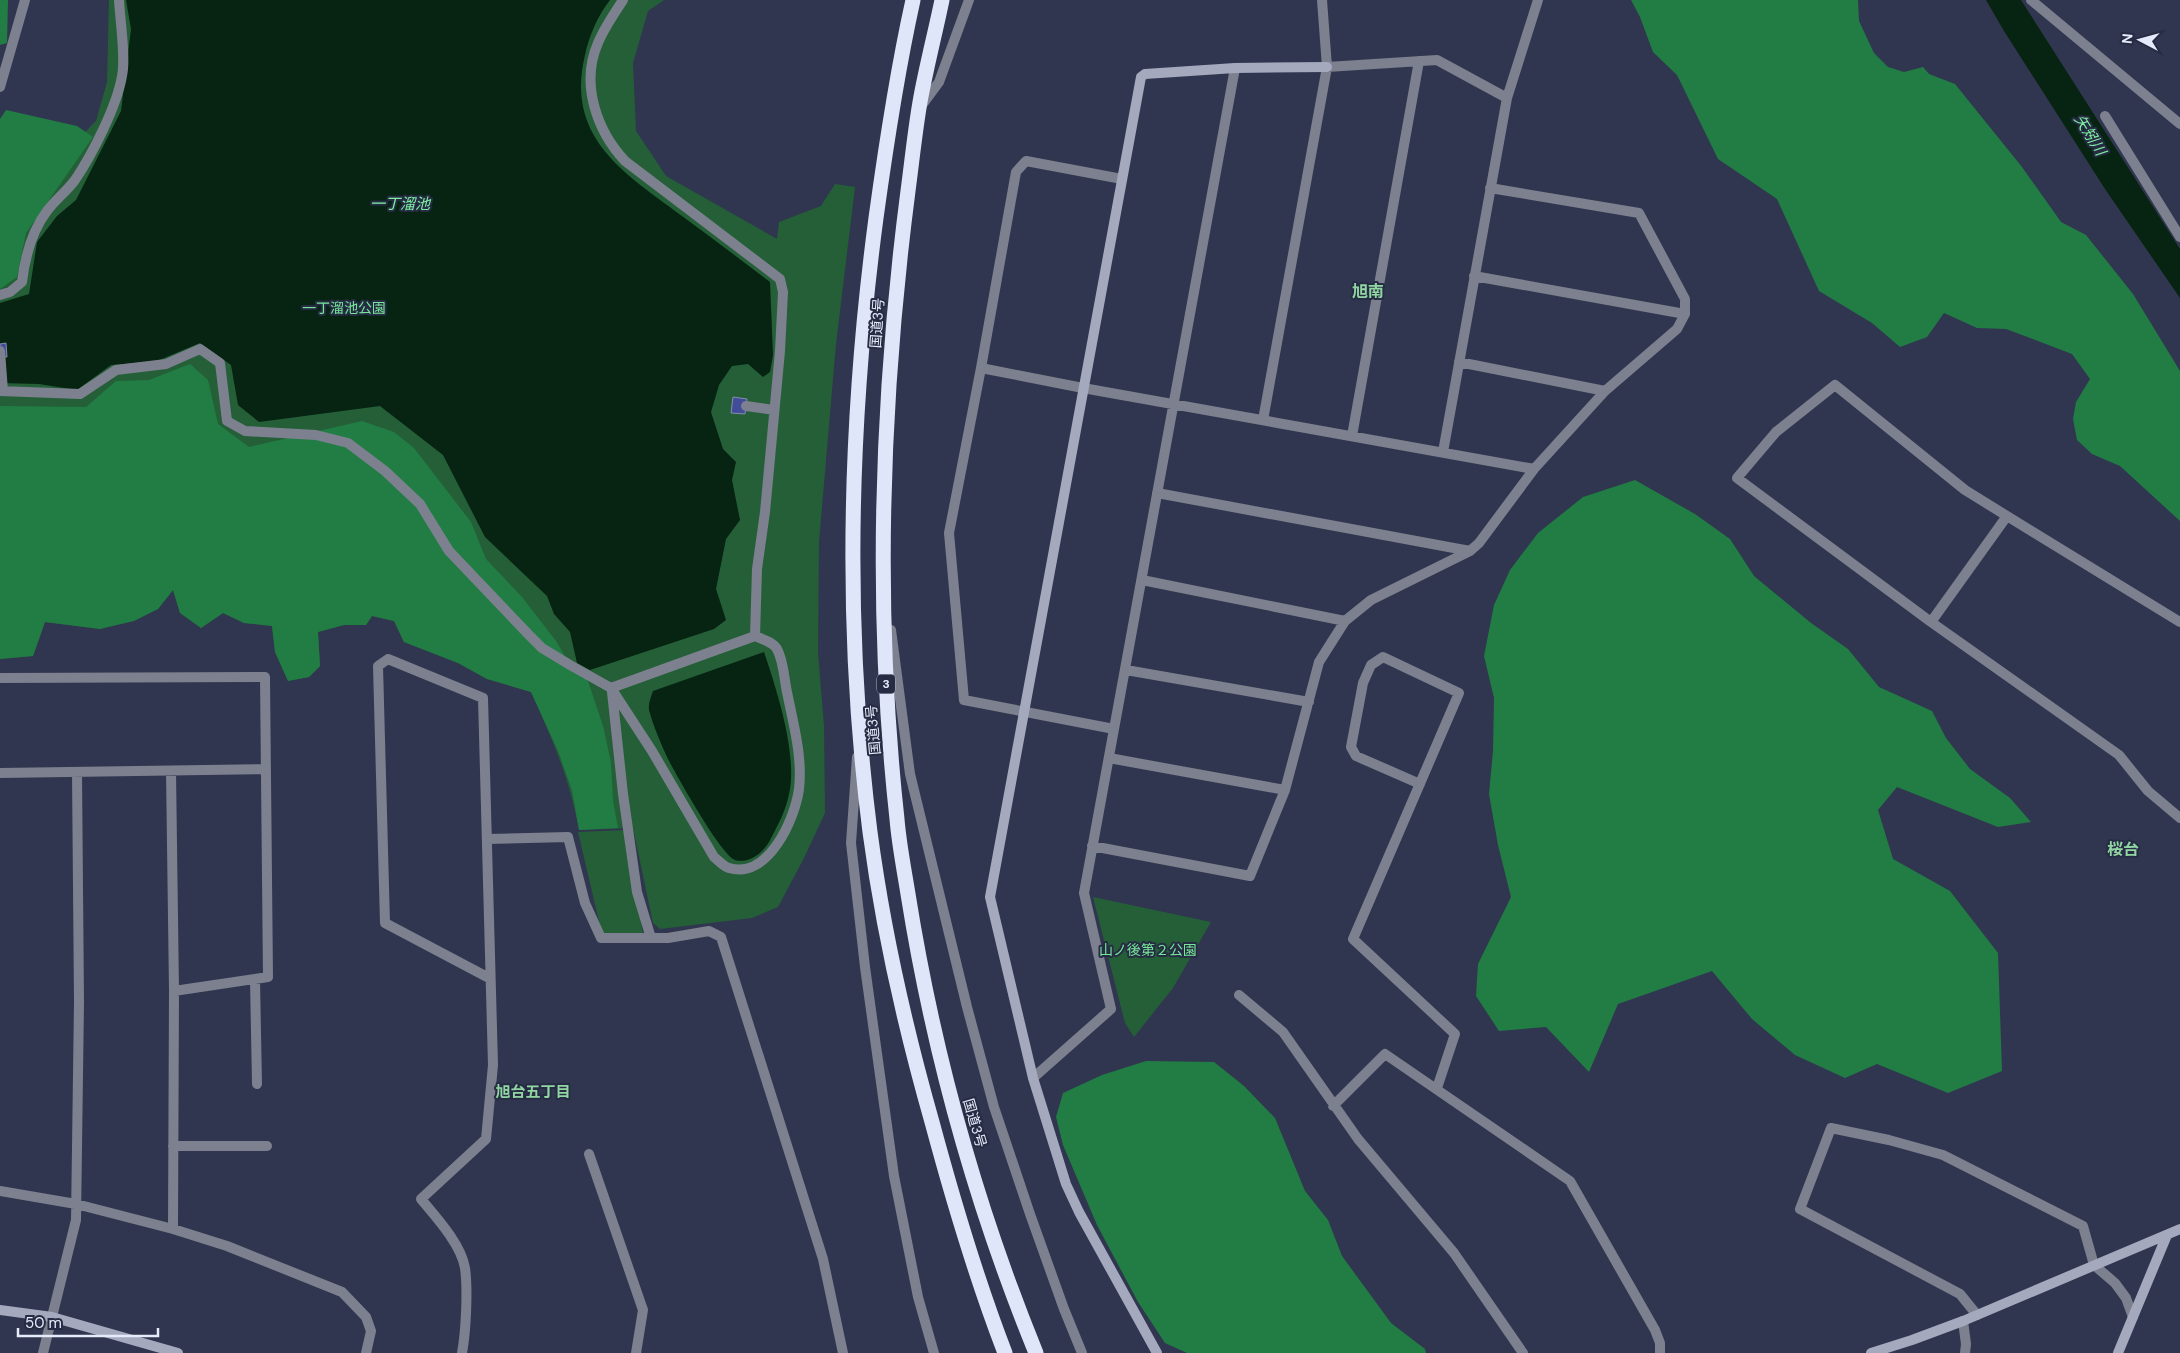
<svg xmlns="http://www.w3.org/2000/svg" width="2180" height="1353" viewBox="0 0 2180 1353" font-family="'DM Sans','Noto Sans JP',sans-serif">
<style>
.green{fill:#245f38}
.forest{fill:#217d44}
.water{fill:#072311}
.building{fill:#414d98;stroke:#868eab}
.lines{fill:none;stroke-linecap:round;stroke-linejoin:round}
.street{stroke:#7d808e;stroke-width:10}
.secondary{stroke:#a4a9be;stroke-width:10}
.highway{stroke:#e0e6fa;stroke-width:15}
.labels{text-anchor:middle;stroke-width:4;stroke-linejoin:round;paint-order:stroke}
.shield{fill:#262c44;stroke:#acb2c4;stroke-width:1}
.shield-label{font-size:12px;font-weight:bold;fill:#e6ebfb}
.park-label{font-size:14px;fill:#76e798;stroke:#262c44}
.street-label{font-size:14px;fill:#e6ebfb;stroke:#262c44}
.water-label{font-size:15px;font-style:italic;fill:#7ff1a1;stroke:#262c44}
.neighbourhood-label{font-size:15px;font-weight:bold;fill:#90d5a2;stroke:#262c44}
.quarter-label{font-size:16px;font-weight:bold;fill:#90d5a2;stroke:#262c44}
</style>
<rect width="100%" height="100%" fill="#30364f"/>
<!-- green -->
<path class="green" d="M109 0H664L648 11 633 63 636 131 666 176 777 239 779 222 821 206 835 184 855 187 836 344 819 542 818 652 824 726 825 813 804 858 778 907 752 918 660 929 653 923 633 828 579 830C569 776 553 741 531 692L487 679 458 663 404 642 394 621 372 616 366 625H344L318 632 320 666 309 677 288 681 275 652 272 626 244 623 223 613 201 628 180 613 173 590 158 609 100 629 45 622 33 656 0 659V120L6 110 85 132 96 121 107 82Z
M625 830 643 933 602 934 578 832Z
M1093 897 1211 922 1173 988 1134 1037 1125 1023Z"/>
<!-- forest -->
<path class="forest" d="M0 0H8L7 43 0 45Z
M1631 0H1858L1859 21 1874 53 1888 67 1904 72 1923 67 1929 74 1955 84 2022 167 2061 222 2086 235 2133 294 2180 371V521L2120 466 2092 454 2077 440 2073 419 2076 402 2090 379 2072 354 2006 329 1977 328 1944 313 1927 337 1900 347 1872 323 1819 291 1777 199 1718 159 1677 75 1653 52 1640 17Z
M6 110 77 126 93 137 26 233 17 277 0 289V119Z
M190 364 208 380 218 424 249 447 362 421 394 432 414 448 471 522 486 559 522 597 556 641 570 665 588 681 603 726 611 762 613 801 618 828 579 830 572 790 558 751 531 692 487 679 458 663 404 642 394 621 372 616 366 625H344L318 632 320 666 309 677 288 681 275 652 272 626 244 623 223 613 201 628 180 613 173 590 158 609 134 621 100 629 45 622 33 656 0 659V406L86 407 116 381 149 380Z
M1635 480 1695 514 1730 539 1754 576 1811 623 1848 649 1879 687 1932 711 1946 738 1970 769 2010 798 2031 822 1998 827 1897 787 1878 810 1893 859 1950 891 1998 953 2002 1071 1948 1093 1877 1064 1845 1078 1795 1055 1752 1019 1712 971 1618 1004 1589 1072 1546 1027 1499 1031 1476 996 1478 964 1511 897 1498 845 1489 794 1493 751 1494 698 1484 656 1494 605 1510 570 1538 533 1583 497Z
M1146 1061 1214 1062 1244 1086 1275 1118 1305 1191 1328 1220 1342 1256 1391 1323 1425 1349 1426 1353H1187L1165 1343 1138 1302 1097 1225 1063 1145 1056 1117 1063 1093 1102 1075Z"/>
<!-- water -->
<path class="water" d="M126 0H610C598 15 589 36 585 55 565 138 624 173 682 216 712 238 741 260 770 282L773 355 770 372 763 377 748 364 732 366 719 385 711 412 723 449 736 462 732 480 740 520 726 539 716 589 726 620 714 629 590 670 577 663 570 632 554 614 547 596 485 537 443 455 380 406 259 422 238 405 231 365 200 343 157 361 111 365 77 390 39 384 0 383V303L29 294 37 242 57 216 76 200 121 111 131 29Z
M1986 0H2021L2180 249V298L2105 189 2004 31Z
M764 652C777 691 796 749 790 789 787 809 778 825 769 842 763 853 748 864 735 860 721 855 677 776 668 759 661 744 653 725 649 710 648 704 651 697 653 691Z"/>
<!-- building -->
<path class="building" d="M6 343 7 357H0V344Z
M733 397 747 399 745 414 731 413Z"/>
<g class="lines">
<!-- street -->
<path class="street" d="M623 0C614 14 604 28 598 43 580 84 597 131 625 161L780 279 783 292 780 351 765 512 757 569 755 636
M2031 0 2180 124
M1327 67 1437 60 1507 98
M0 87 25 0
M922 105 939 82 969 0
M2105 116 2180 237
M1474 276 1685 314
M0 295 10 292 22 282C25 257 31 232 47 211 55 200 67 191 75 180 92 155 117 106 122 76 126 58 120 20 119 0
M0 351 3 391
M1459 362 1605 391
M981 368 1083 388 1534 469
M0 391 80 394 116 370 166 364 200 349 220 363 227 421 245 431 316 435 348 443 385 471 420 504 449 551 529 635 542 648 570 665 611 688 652 751 714 857C718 860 724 867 729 868 768 880 795 819 799 789 803 755 792 719 786 687 784 675 783 660 777 649 773 642 762 639 755 636L611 688
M746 406 774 410
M1263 420 1327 67 1322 0
M1352 436 1419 61
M1443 452 1507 98 1538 0
M1157 493 1470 551
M2007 516 2180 622
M1142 580 1345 621
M1931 622 2007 516 1965 490 1835 385 1776 432 1737 478 1931 622 2119 755 2148 791 2180 818
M891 630 910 774 967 1007 994 1107 1030 1214 1064 1309 1082 1353
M1126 670 1309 702
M0 678 265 677 268 977 174 991
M612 692 623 794 637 892 651 938
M1114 729 964 700 949 533 981 368 1016 172 1026 161 1122 179
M857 757 851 843 865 967 894 1176 918 1297 934 1353
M1109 758 1285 790
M171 771 174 991 173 1229
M0 773 265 769
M1420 784 1356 756 1351 747 1363 683 1371 665 1383 657 1459 693 1353 939 1455 1034 1437 1088
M487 839 568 837 585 903 601 938H668L709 931 721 937 823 1259 843 1353
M1092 846 1250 876 1285 790 1319 662 1345 621 1371 600 1470 551 1479 543 1534 469 1605 391 1677 329 1685 314V299L1639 213 1490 188
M255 980 257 1084
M1239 995 1283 1032 1358 1139 1454 1253 1523 1353
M1033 1078 1111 1009 1084 893 1235 68
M1333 1106 1385 1054 1570 1181 1655 1330 1660 1343V1353
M173 1146H267
M589 1154 643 1310 636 1353
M0 1191 76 1204 173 1229 227 1246 342 1292 366 1317 371 1331 366 1353
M1977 1315 1960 1294 1800 1209 1831 1128 1889 1140 1943 1155 2083 1226 2094 1265 2115 1283 2126 1298 2133 1317
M1963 1321 1966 1344 1965 1353
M43 1353 76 1220 79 1002 77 773
M462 1353C466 1331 468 1290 465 1268 461 1244 436 1217 421 1199L486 1139 493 1065 483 698 388 659 378 666 385 923 489 978"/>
<!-- secondary -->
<path class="secondary" d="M0 1310 52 1317 178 1353
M1157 1353 1079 1212 1066 1184 1033 1078 990 897 1141 77 1145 74 1235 68 1327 67
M1871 1353 1912 1340 1963 1321 2180 1229
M2118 1353 2167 1235"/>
<!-- highway -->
<path class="highway" d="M913 0C897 72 886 145 876 218 849 421 844 628 870 832 883 930 905 1027 932 1122 953 1200 976 1278 1005 1353
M942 0C935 34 926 68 920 102 915 131 912 161 908 191 881 399 874 609 897 819 899 844 904 869 908 894 933 1051 976 1206 1036 1353"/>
</g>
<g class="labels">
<!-- shield labels -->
<rect class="shield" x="877" y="674.5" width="18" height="19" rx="4"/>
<g class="shield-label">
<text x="886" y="688">3</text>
</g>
<!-- park labels -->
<g class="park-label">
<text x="344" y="313">一丁溜池公園</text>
<text x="1148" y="955">山ノ後第２公園</text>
</g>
<!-- street labels -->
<g class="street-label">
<text transform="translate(877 323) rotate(-86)" y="5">国道3号</text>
<text transform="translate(873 730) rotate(-95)" y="5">国道3号</text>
<text transform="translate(975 1123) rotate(74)" y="5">国道3号</text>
</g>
<!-- water labels -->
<g class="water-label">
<text transform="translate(2090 135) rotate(58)" y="5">矢矧川</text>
<text x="400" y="209">一丁溜池</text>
</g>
<!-- neighbourhood labels -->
<g class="neighbourhood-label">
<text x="533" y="1097">旭台五丁目</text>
</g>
<!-- quarter labels -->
<g class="quarter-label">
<text x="1368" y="297">旭南</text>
<text x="2123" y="855">桜台</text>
</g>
</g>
<!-- north arrow -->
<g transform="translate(2140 40) rotate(276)" stroke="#262c44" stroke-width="4" paint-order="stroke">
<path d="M0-4L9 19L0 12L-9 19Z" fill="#e6ebfb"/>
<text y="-8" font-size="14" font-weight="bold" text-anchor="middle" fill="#e6ebfb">N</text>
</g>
<!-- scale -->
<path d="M18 1328v8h140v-8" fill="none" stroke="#e6ebfb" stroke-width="2.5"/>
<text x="25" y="1328" font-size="15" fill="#e6ebfb" stroke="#262c44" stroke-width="4" paint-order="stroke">50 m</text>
</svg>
